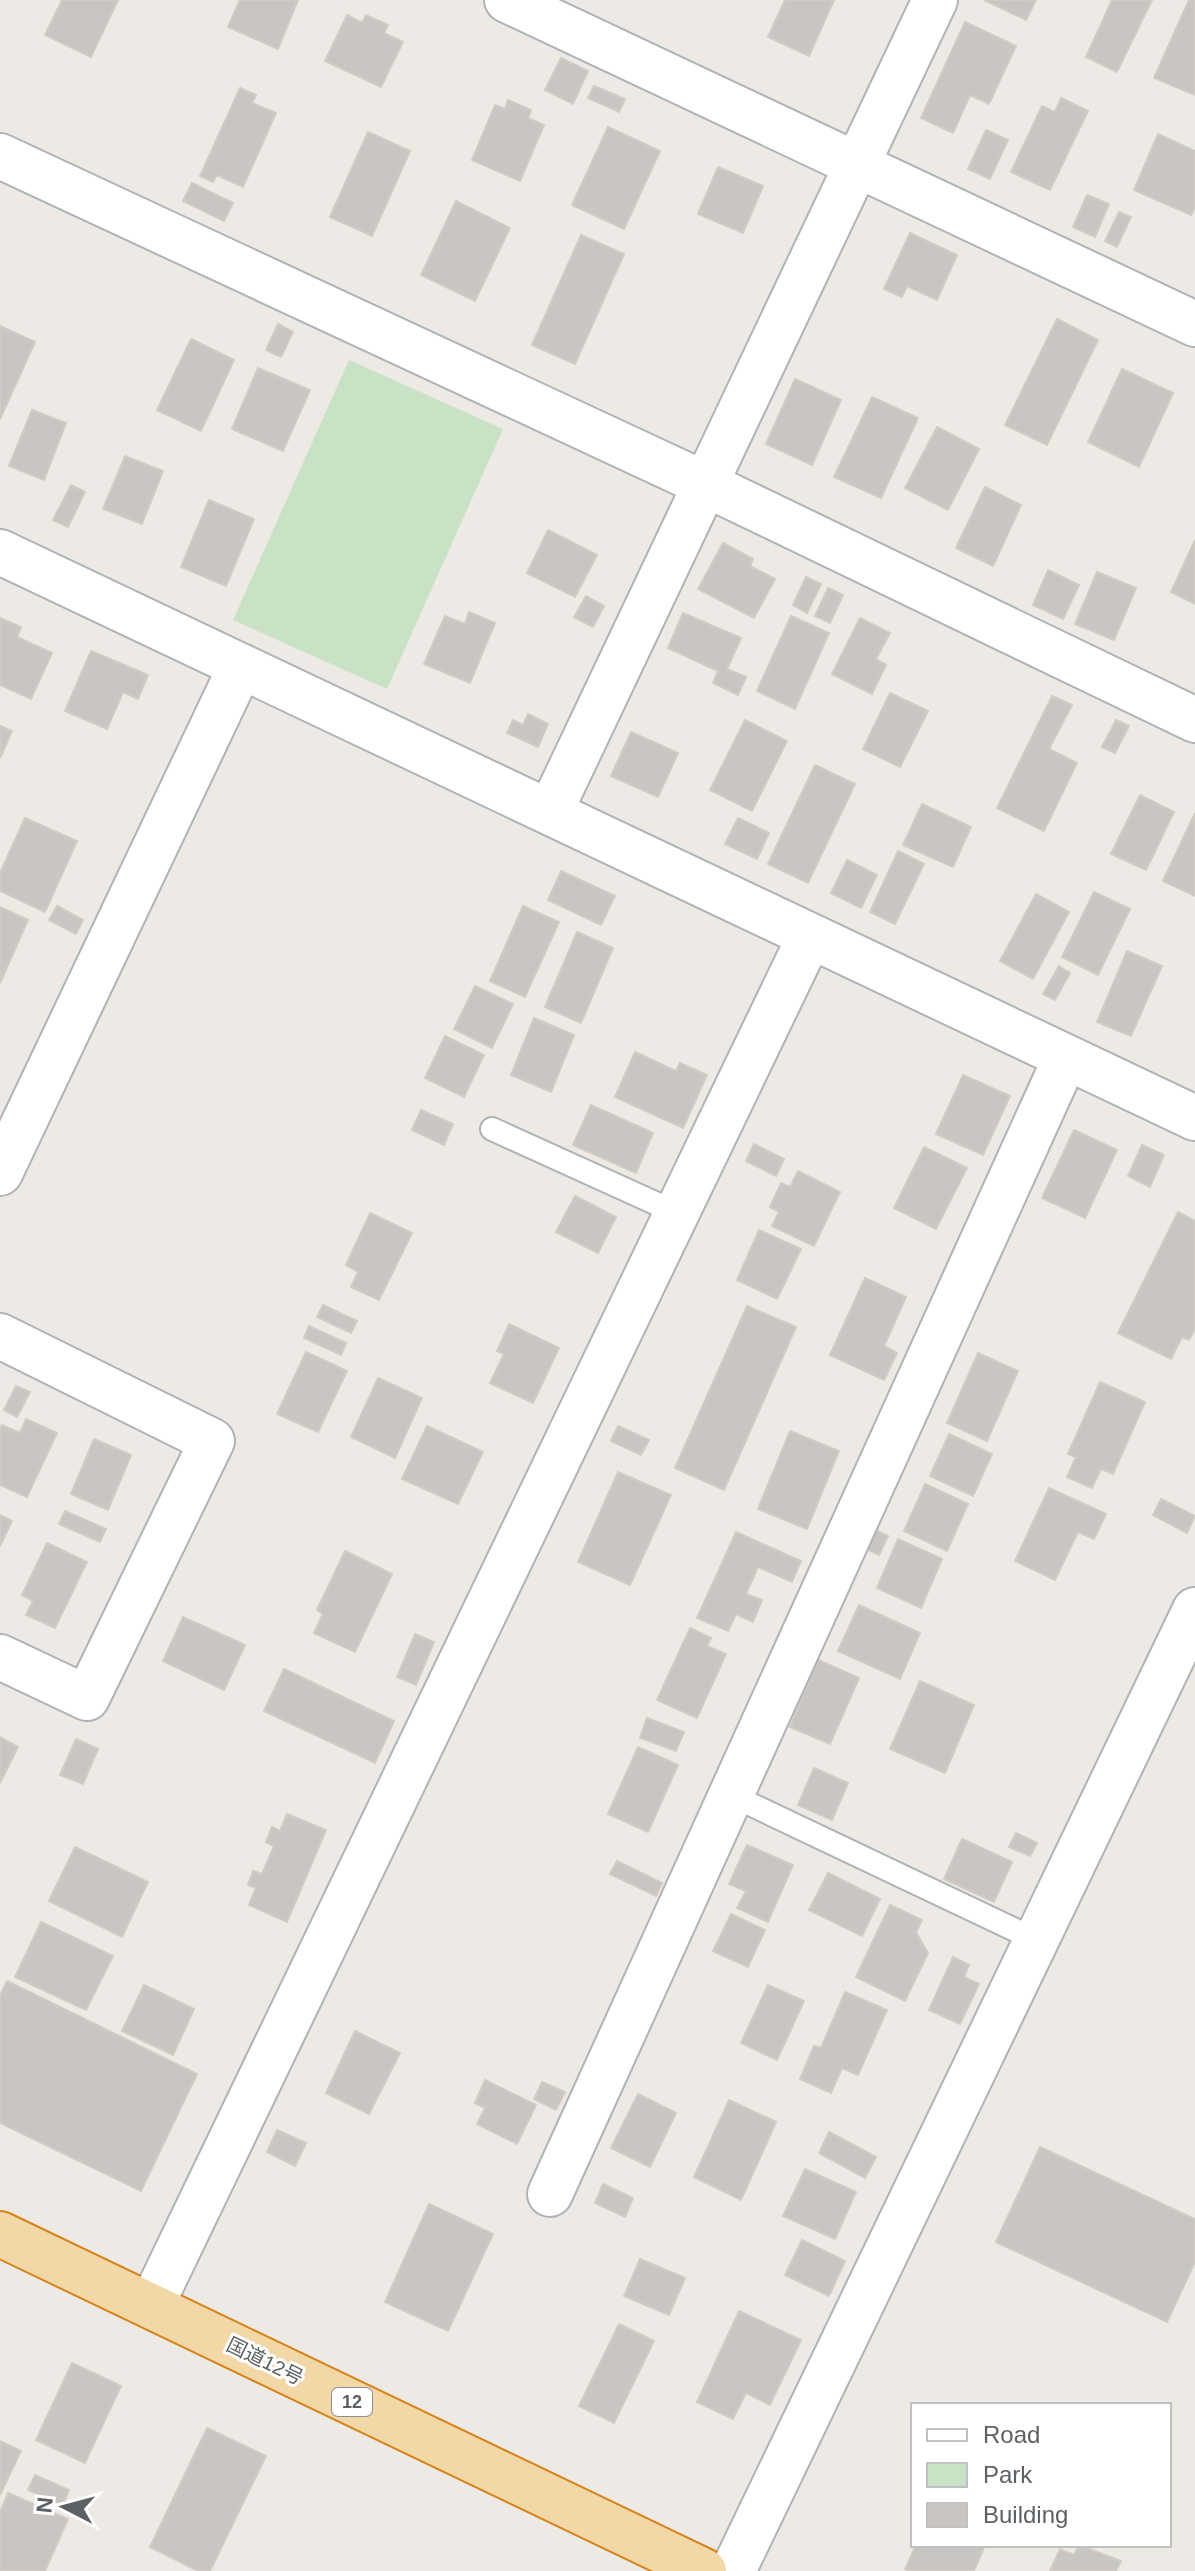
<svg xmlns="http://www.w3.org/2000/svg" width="1195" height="2571" viewBox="0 0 1195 2571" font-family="Arial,'Noto Sans JP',sans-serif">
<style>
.green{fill:#c9e2c5}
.building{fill:#c9c5c2;stroke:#d1cbc4;stroke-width:2}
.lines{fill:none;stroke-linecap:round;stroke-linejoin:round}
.service-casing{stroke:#b0b3b6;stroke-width:26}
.minor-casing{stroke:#b0b3b6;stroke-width:48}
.trunk-casing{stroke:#d7821b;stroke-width:48}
.service{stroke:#fff;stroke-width:22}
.minor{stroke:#fff;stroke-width:44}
.trunk{stroke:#f2d8a6;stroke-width:44}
.labels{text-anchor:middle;stroke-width:6;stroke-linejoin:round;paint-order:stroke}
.shield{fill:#fff;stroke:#8e9092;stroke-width:2}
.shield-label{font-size:18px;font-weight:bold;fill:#5d6164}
.street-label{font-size:20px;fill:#5d6164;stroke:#fff}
</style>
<rect width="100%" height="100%" fill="#edeae5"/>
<!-- green -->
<path class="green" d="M349 360 503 429 387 689 233 620Z"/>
<!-- building -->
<path class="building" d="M62 0H118L91 57 45 35Z
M240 0H298L278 49 228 27Z
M785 0H834L809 56 768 37Z
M984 0H1036L1026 20Z
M1112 0H1152L1117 72 1086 57Z
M1189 0H1195V95L1154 78Z
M347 15 362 23 366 15 388 25 384 33 403 42 381 87 325 61Z
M965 22 1016 46 989 104 970 95 953 133 921 118Z
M561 58 588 71 573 104 545 90Z
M594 86 625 99 619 112 588 98Z
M240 88 256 95 252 103 276 113 243 187 217 175 213 182 200 176Z
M1061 98 1088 111 1050 190 1011 172 1042 106 1055 112Z
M508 100 531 110 528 118 544 125 520 181 472 160 495 105 505 109Z
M608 127 660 151 624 229 572 205Z
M986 130 1008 140 990 179 968 169Z
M368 132 410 151 372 236 330 217Z
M1158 134 1195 151V207L1191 215 1134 190Z
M718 167 763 186 743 233 698 214Z
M192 183 233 203 224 221 183 201Z
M1087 195 1109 204 1095 237 1073 227Z
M456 201 510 228 475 301 421 275Z
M1119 212 1131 217 1117 247 1105 241Z
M910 233 957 255 937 300 907 286 902 297 884 289Z
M581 235 624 254 575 364 532 345Z
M1057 319 1098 340 1047 445 1005 425Z
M278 324 293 332 281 357 266 350Z
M0 326 35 342 0 419Z
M191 339 234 360 201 431 157 410Z
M258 368 310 390 283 451 232 429Z
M1122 369 1173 393 1139 467 1088 442Z
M795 379 841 400 812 465 766 444Z
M872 397 918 418 881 498 834 477Z
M32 410 66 423 44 480 9 466Z
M937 427 979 449 948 510 905 488Z
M125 456 163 471 142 524 103 509Z
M71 485 85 492 68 527 53 520Z
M985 487 1021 505 993 566 956 548Z
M209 500 254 519 226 586 181 567Z
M548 530 597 555 575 597 527 573Z
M1195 540V604L1171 592Z
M723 543 753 559 750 566 775 579 754 618 698 589Z
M1048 570 1079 585 1063 619 1033 605Z
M1097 572 1136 588 1114 640 1075 624Z
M806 577 821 584 807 613 793 605Z
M828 588 843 595 830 623 815 616Z
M586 596 604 606 593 627 574 617Z
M469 612 495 623 470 683 424 664 445 616 465 624Z
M683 613 741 638 727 669 746 677 738 695 713 683 718 671 668 648Z
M791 616 829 633 795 709 757 691Z
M0 618 21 627 17 637 52 653 31 699 0 685Z
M860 618 890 633 876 659 886 665 872 694 832 674Z
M91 651 148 675 138 699 123 692 107 729 65 711Z
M890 693 928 711 900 767 863 749Z
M1052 696 1072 705 1049 749 1077 763 1044 831 997 808Z
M528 714 548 724 538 747 507 733 513 720 523 725Z
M745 720 787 741 752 811 710 790Z
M1116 720 1129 726 1115 753 1102 747Z
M0 726 12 731 0 758Z
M631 732 678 753 658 797 611 776Z
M815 765 855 784 808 883 768 864Z
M1140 795 1174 812 1146 870 1111 854Z
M922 804 971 827 953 867 903 845Z
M1195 813V896L1163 881Z
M25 818 77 841 45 912 0 891V873Z
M738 818 769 833 757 859 725 844Z
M898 851 924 864 895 924 870 912Z
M847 860 877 875 861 908 831 893Z
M561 871 615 896 601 925 548 900Z
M1094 892 1130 909 1098 975 1062 957Z
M1036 894 1069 912 1033 979 1000 961Z
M57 906 83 920 76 934 49 920Z
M523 906 559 922 525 997 490 981Z
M0 907 28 920 0 983Z
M577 932 613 948 581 1023 545 1007Z
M1127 951 1162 966 1131 1036 1097 1022Z
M1059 966 1070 973 1055 1000 1043 994Z
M475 986 513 1004 492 1048 454 1029Z
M534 1018 574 1035 551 1092 511 1075Z
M445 1036 484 1055 464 1097 425 1078Z
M635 1052 676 1071 680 1063 707 1075 683 1128 615 1097Z
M963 1075 1010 1096 983 1155 936 1134Z
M591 1105 653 1133 636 1173 573 1145Z
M421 1110 453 1124 444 1145 412 1130Z
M1074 1130 1117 1150 1085 1218 1042 1198Z
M754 1144 784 1159 776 1176 746 1161Z
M1142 1145 1164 1155 1150 1187 1128 1176Z
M924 1147 967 1168 936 1229 894 1208Z
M798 1171 840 1192 814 1246 772 1226 779 1212 770 1207 781 1183 790 1187Z
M575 1196 616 1217 598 1253 556 1232Z
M1178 1212 1195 1221V1329L1189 1340 1182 1337 1171 1359 1118 1333Z
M370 1213 412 1233 379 1300 351 1287 358 1272 346 1265Z
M759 1230 801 1249 777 1299 737 1280Z
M865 1278 906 1297 884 1346 897 1353 884 1380 830 1355Z
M323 1305 357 1321 351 1333 317 1317Z
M747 1306 796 1327 724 1490 675 1468Z
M509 1324 559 1348 533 1403 490 1383 504 1354 497 1351Z
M309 1326 346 1343 341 1355 304 1338Z
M306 1352 347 1371 318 1432 277 1414Z
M978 1353 1018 1371 987 1441 947 1423Z
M378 1378 422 1398 395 1458 351 1437Z
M1100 1382 1145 1402 1113 1474 1101 1469 1092 1488 1067 1477 1076 1457 1068 1454Z
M16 1386 30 1392 17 1417 4 1410Z
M26 1419 57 1433 27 1497 0 1485V1430L2 1425 20 1433Z
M427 1426 483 1452 458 1504 402 1479Z
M618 1426 649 1440 641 1455 611 1441Z
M790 1431 839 1451 807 1529 758 1509Z
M949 1434 992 1454 973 1496 930 1476Z
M94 1439 131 1455 108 1510 71 1494Z
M618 1472 671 1495 630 1585 578 1562Z
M925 1484 968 1504 947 1551 904 1531Z
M1049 1488 1106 1514 1094 1539 1078 1532 1055 1580 1015 1561Z
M1161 1499 1195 1516 1187 1533 1153 1515Z
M65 1511 106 1529 100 1542 59 1524Z
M0 1515 12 1521 0 1546Z
M871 1528 888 1536 879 1555 862 1547Z
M736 1532 801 1561 792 1582 758 1567 746 1594 762 1600 753 1622 736 1614 728 1631 697 1618Z
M898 1539 942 1559 921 1608 877 1588Z
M47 1543 87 1562 55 1628 26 1615 33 1601 22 1595Z
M345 1551 392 1574 355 1652 314 1633 323 1614 317 1610Z
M859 1605 920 1633 900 1679 838 1651Z
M183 1617 245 1645 224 1690 163 1661Z
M690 1628 711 1638 707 1646 726 1654 697 1718 657 1700Z
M415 1634 434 1642 416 1685 397 1677Z
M818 1660 859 1678 830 1744 790 1727Z
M284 1669 394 1721 375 1763 264 1711Z
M920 1681 974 1705 945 1773 890 1749Z
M647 1718 684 1732 676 1751 640 1738Z
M0 1737 18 1747 0 1783Z
M76 1739 98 1749 83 1784 60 1775Z
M638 1747 678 1765 648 1832 608 1814Z
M814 1768 848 1783 832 1820 798 1805Z
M287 1814 326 1830 287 1922 249 1905 256 1888 248 1885 253 1871 262 1874 274 1846 266 1842 272 1827 280 1831Z
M1016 1833 1037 1843 1030 1856 1009 1847Z
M962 1839 1012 1862 994 1902 944 1879Z
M747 1845 793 1865 768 1922 737 1908 746 1891 729 1884Z
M75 1847 148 1882 122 1937 49 1901Z
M617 1861 662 1883 656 1896 610 1874Z
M828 1873 880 1899 862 1936 809 1910Z
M890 1905 922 1920 916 1932 928 1953 905 2001 856 1977Z
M731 1914 765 1930 748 1967 713 1951Z
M41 1922 113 1956 86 2010 15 1977Z
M953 1957 969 1965 964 1977 979 1984 960 2024 929 2010Z
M7 1981 197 2074 141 2191 0 2123V1996Z
M144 1985 194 2009 173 2055 122 2031Z
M768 1985 804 2001 777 2060 741 2043Z
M845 1992 887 2010 858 2075 842 2068 831 2093 800 2079 814 2046 821 2048Z
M355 2031 400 2053 369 2114 326 2093Z
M485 2080 536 2105 517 2144 477 2124 485 2108 475 2103Z
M542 2082 565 2092 556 2110 534 2099Z
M638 2094 676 2113 650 2167 611 2148Z
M729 2100 776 2122 741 2200 694 2177Z
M277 2130 306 2143 295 2166 267 2152Z
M829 2132 876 2157 865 2178 819 2153Z
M1040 2147 1195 2219V2262L1167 2322 996 2242Z
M805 2169 856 2192 835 2239 783 2216Z
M603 2184 633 2198 625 2217 595 2203Z
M429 2204 493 2234 448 2331 385 2302Z
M802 2240 845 2261 829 2296 785 2275Z
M640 2259 685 2278 669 2315 624 2296Z
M739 2311 801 2340 770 2405 746 2393 733 2419 697 2402Z
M619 2324 654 2341 614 2423 579 2406Z
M72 2363 121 2386 85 2463 36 2440Z
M207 2428 266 2456 210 2571H198L150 2547Z
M0 2441 21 2451 0 2495Z
M35 2475 69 2490 63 2505 28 2490Z
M8 2493 68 2519 45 2571H0V2512Z
M916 2545H985L974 2571H909L905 2569Z
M1079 2545 1121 2561 1116 2571H1050L1060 2549 1074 2555Z"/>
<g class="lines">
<defs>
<path id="service" d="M492 1129 677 1213
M731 1795 1036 1940"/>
<path id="minor" d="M507 0 1195 324
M0 156 705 484 1195 720
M0 552 1195 1118
M550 812 935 0
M0 1173 241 666
M0 1336 212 1441 87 1698 0 1657
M550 2194 1066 1057
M151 2306 810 936
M733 2571 1195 1610"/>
<path id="trunk" d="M0 2234 704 2571"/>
</defs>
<!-- service casing -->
<use href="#service" class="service-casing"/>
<!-- minor casing -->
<use href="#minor" class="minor-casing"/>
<!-- trunk casing -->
<use href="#trunk" class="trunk-casing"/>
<!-- service -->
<use href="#service" class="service"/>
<!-- minor -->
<use href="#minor" class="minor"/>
<!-- trunk -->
<use href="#trunk" class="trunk"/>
</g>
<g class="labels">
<!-- shield labels -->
<rect class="shield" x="332" y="2388" width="40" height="28" rx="6"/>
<g class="shield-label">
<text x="352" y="2408">12</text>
</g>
<!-- street labels -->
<g class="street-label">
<text transform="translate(265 2361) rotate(26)" y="7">国道12号</text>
</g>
</g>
<!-- legend -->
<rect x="911" y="2403" width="260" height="144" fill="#ffffff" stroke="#bec0c1" stroke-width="2"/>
<rect x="927" y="2429" width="40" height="12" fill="#ffffff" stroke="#bec0c1" stroke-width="2"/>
<text x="983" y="2443" font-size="24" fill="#5d6164">Road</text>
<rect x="927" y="2463" width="40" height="24" fill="#c9e2c5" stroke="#bec0c1" stroke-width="2"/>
<text x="983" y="2483" font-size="24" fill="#5d6164">Park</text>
<rect x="927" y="2503" width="40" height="24" fill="#c9c5c2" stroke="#bec0c1" stroke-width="2"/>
<text x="983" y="2523" font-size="24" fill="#5d6164">Building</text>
<!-- north arrow -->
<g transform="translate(64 2507) rotate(276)" stroke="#ffffff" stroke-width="6" paint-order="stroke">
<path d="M0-6L14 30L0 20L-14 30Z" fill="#5d6164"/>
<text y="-12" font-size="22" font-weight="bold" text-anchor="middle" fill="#5d6164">N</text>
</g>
</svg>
